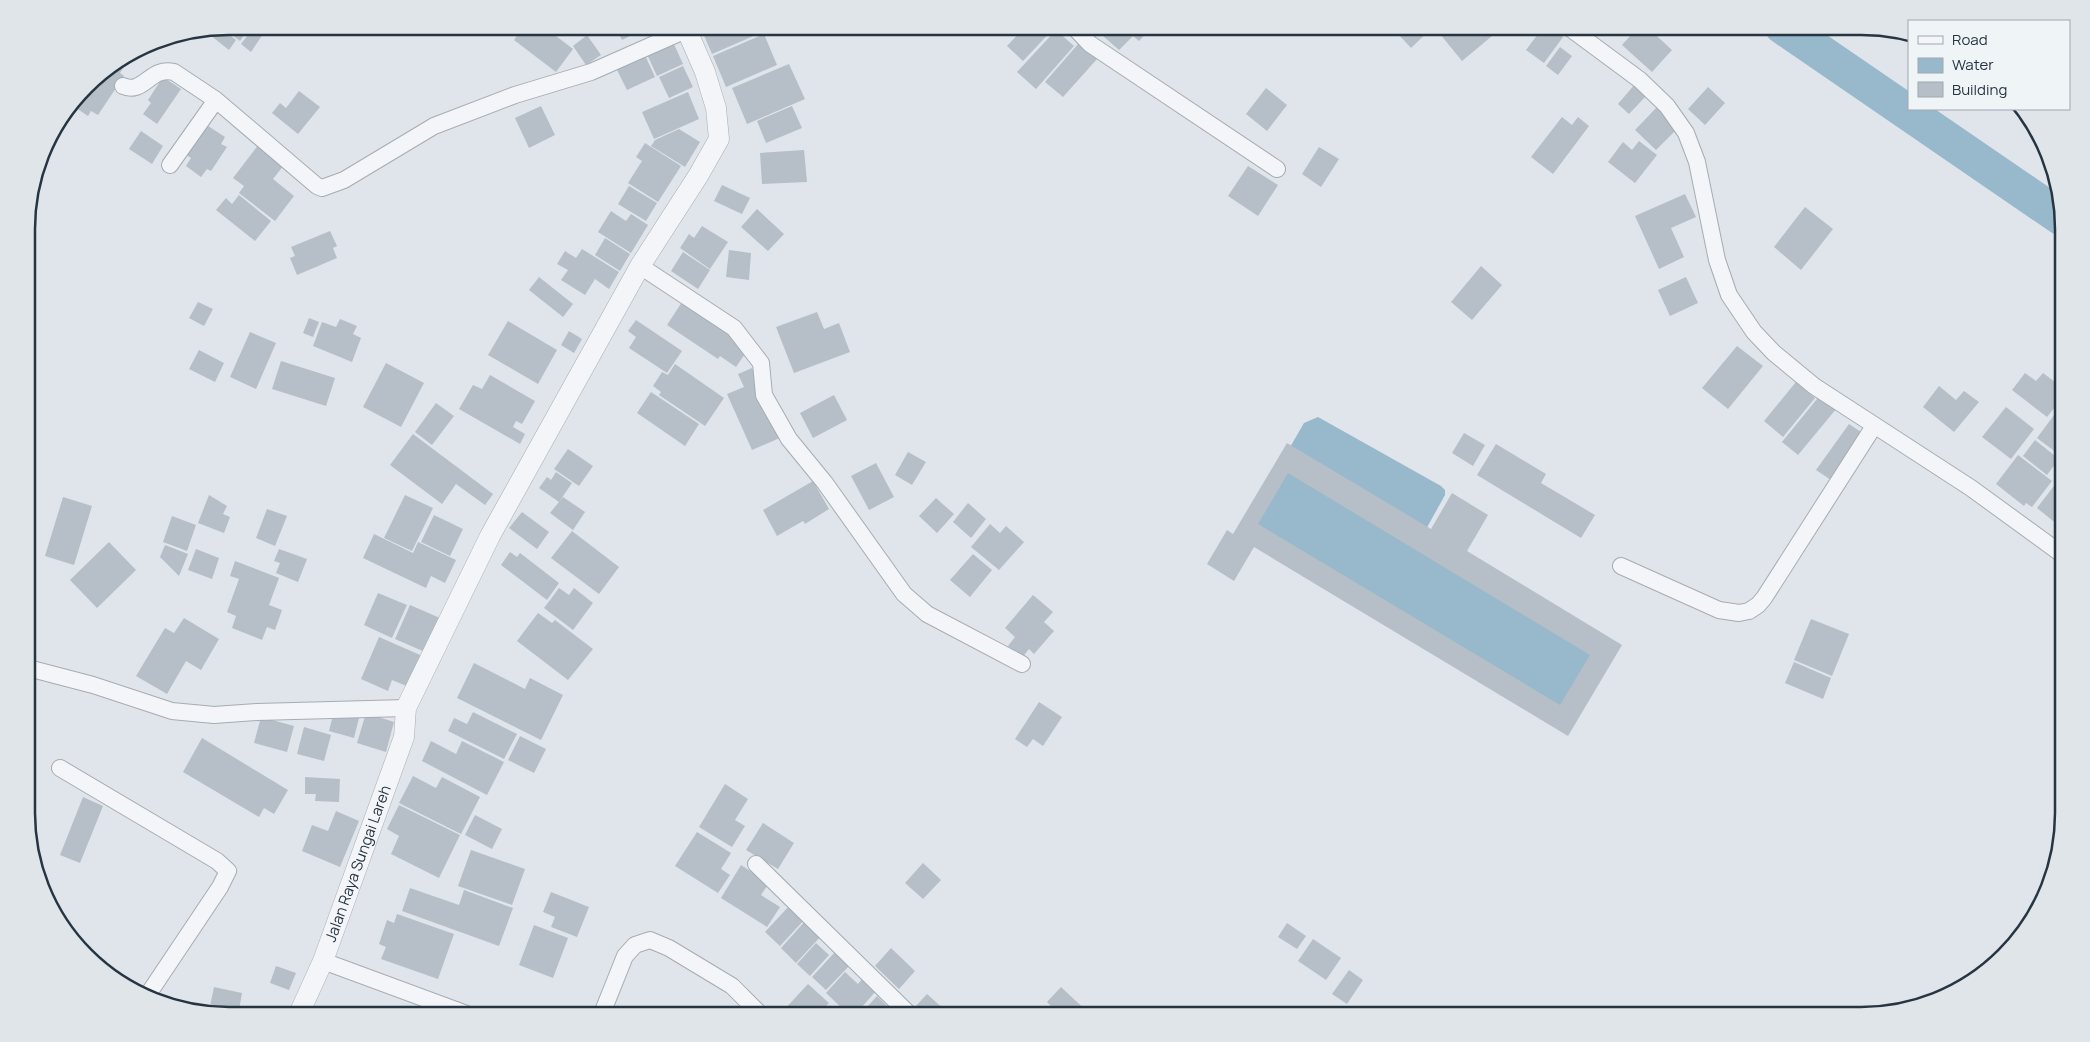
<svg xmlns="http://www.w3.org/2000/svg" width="2090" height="1042" viewBox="0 0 2090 1042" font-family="Manrope,sans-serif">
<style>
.water{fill:#98b9cc}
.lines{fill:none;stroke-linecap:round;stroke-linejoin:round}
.river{stroke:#98b9cc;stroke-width:36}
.building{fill:#b6bfc7;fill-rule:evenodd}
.minor-casing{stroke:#a4adb4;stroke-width:18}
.tertiary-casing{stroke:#a4adb4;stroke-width:21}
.minor{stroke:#f3f5f8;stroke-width:16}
.tertiary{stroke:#f3f5f8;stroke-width:20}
.labels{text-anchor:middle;stroke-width:5;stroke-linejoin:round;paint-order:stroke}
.street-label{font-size:15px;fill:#273542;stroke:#eff4f7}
.rim{fill:none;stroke:#273542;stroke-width:2.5}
</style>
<rect width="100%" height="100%" fill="#dfe5ea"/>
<!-- water -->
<path class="water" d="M1318 417 1441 486 1445 490V495L1425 531 1596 655 1562 710 1259 531 1252 513 1304 423Z"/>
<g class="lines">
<!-- river -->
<path class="river" d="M1782 26 2062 218"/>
</g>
<!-- building -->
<path class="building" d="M231 26H250L240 41 227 31Z
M524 26H543L573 49 556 72 514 40Z
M615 26H651L622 40Z
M700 26H769L770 29 712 54Z
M1018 26H1056L1023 61 1007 46 1022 30Z
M1110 26H1153L1139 41 1133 36 1119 50 1102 35Z
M1405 26H1434L1411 48 1398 34Z
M1449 26H1504L1462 61 1440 34Z
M1544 26H1549L1563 37 1544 63 1526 50Z
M1639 26H1646L1672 50 1652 72 1622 45Z
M254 27 263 34 251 52 241 44Z
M221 28 236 40 229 50 210 35 214 29Z
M1056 30 1074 46 1036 89 1017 72Z
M764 34 777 65 726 87 713 56Z
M587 35 601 55 586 65 573 46Z
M673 42 683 64 657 76 645 50Z
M1079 43 1097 59 1063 97 1045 82Z
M1560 47 1572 56 1558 75 1546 66Z
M644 53 655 77 627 90 615 66Z
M124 59 127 62 120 73 124 76 98 115 91 111 88 116 76 108 80 103 77 101 95 77Z
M789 64 805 99 747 124 732 88Z
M683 66 693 87 669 98 659 77Z
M163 77 181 89 157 124 143 114 151 103 148 100Z
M1635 84 1647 95 1629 114 1618 104Z
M1708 87 1725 103 1705 125 1688 109Z
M1266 88 1287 105 1267 131 1246 114Z
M299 91 320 107 298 134 272 113 280 103 286 108Z
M688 92 699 119 654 139 642 112Z
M541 106 555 135 529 148 515 118Z
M792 106 802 128 766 143 757 121Z
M1657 107 1679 127 1656 150 1635 130Z
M1562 117 1572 125 1578 117 1589 126 1553 174 1531 157Z
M202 122 225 137 221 144 227 147 211 171 207 169 201 177 186 166 191 158 185 154Z
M679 129 700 142 685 167 651 146 655 140Z
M141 131 163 146 152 164 129 149Z
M1639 141 1657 155 1635 183 1608 162 1623 142 1632 150Z
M645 143 681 166 658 202 628 183 642 161 636 157Z
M259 144 284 165 273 179 294 196 275 221 239 193 244 186 233 178Z
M1319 147 1339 159 1321 187 1302 174Z
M804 150 807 182 762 184 760 153Z
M1248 166 1278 185 1258 216 1228 196Z
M722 185 750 198 742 214 714 201Z
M629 186 657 203 646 221 618 204Z
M1685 194 1696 217 1671 228 1684 257 1659 269 1635 216Z
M239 195 271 221 255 241 216 210 226 198 232 204Z
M1805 207 1833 229 1801 270 1774 247Z
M757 209 784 234 768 251 741 227Z
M611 211 626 221 631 214 648 225 631 253 598 232Z
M702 226 728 242 710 269 680 248 689 234 694 238Z
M330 231 337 246 333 248 337 258 297 275 290 258 295 256 291 247Z
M605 238 630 254 620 271 595 255Z
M582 249 619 272 609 289 595 279 585 295 561 280 568 270 557 264 565 251 576 258Z
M729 250 751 253 749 280 726 277Z
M683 252 710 270 698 289 671 271Z
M1481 266 1502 285 1472 320 1451 302Z
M539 277 573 304 563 317 529 290Z
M1686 277 1698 303 1670 316 1658 290Z
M198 302 213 309 204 326 189 318Z
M682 302 749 348 736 367 720 356 718 359 667 325Z
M817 312 824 329 839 323 850 352 794 373 776 327Z
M309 318 319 322 313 337 303 333Z
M340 319 357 326 353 334 361 338 352 362 313 346 322 322 336 327Z
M636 320 682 351 667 373 629 348 636 337 628 331Z
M508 321 557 350 538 384 488 355Z
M569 331 582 339 574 353 561 345Z
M250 332 276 343 256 389 230 377Z
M1737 346 1763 366 1728 409 1702 388Z
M199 350 224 363 215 382 189 369Z
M281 361 335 378 326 406 272 389Z
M386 363 424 383 401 427 363 407Z
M675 364 724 398 705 426 659 395 661 392 653 386 662 372 668 375Z
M752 368 782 437 752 450 727 394 744 387 738 374Z
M2025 373 2036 381 2043 373 2063 388V397L2047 417 2012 390Z
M490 375 535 401 522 424 516 421 513 427 525 434 520 444 459 409 473 385 482 389Z
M1796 382 1815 398 1783 437 1764 421Z
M1939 386 1956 400 1964 391 1979 402 1954 432 1923 407Z
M651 392 699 424 685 446 637 413Z
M1821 394 1837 408 1798 455 1782 442Z
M834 395 847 420 813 438 800 413Z
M436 403 454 416 432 445 415 432Z
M2006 407 2034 429 2011 459 1982 437Z
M2057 411 2063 415V445L2057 453 2037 438Z
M1849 424 1864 434 1831 480 1816 470Z
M1464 433 1485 445 1473 466 1452 453Z
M413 434 493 494 485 505 456 484 442 504 390 465Z
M2035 440 2059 459 2047 475 2023 456Z
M1287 443 1431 529 1452 493 1488 515 1467 551 1622 645 1568 736 1254 547 1234 581 1207 564 1227 530 1233 534ZM1288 473 1590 655 1560 705 1258 524Z
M1496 444 1546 474 1541 483 1595 515 1581 538 1477 475Z
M568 449 593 466 579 486 554 469Z
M908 452 926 462 912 485 895 475Z
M2018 455 2052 481 2032 507 2026 503 2024 506 1996 484Z
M876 463 894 497 869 510 851 476Z
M556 472 572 483 559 502 539 488 547 477 551 480Z
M2063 474V529L2037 508Z
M813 481 829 509 805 524 803 521 777 536 763 510Z
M209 495 227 506 223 514 230 517 224 533 198 523Z
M405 495 433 508 412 551 384 538Z
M63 497 92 506 74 565 45 556Z
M563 497 585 512 573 530 550 513Z
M936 498 954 514 937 533 919 516Z
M968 503 986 519 971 538 953 522Z
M267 509 287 516 275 546 256 538Z
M522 512 549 532 537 549 509 528Z
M434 515 463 529 450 556 421 542Z
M172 516 196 525 187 551 163 542Z
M990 524 1000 533 1006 526 1024 542 999 570 971 547Z
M572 531 619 567 599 594 551 558Z
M374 534 413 553 418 542 456 560 445 583 431 576 426 588 363 558Z
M109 542 136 570 97 608 70 580Z
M165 545 188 554 179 576 160 557Z
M196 549 219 558 212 579 188 570Z
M279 549 307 559 298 582 276 573 280 563 274 561Z
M510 552 517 557 520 553 559 583 547 600 501 565Z
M973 554 992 570 970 597 950 580Z
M235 561 279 578 269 605 282 610 275 630 267 627 262 640 232 628 236 616 227 612 239 579 230 576Z
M27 584 36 586 33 597 28 596Z
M559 588 569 595 574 588 593 603 573 630 544 608Z
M378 593 407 605 392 638 364 625Z
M1033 595 1053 612 1044 622 1054 631 1034 654 1029 649 1022 658 1008 646 1015 637 1005 628Z
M410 605 440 618 425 652 395 639Z
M538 613 552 623 555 620 593 649 568 680 517 641Z
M184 618 219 639 201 670 186 661 167 694 136 676 165 628 174 633Z
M1811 619 1849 634 1832 676 1794 660Z
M379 637 427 658 414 689 392 680 388 691 361 679Z
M1794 662 1831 678 1823 699 1785 683Z
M474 663 525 689 530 678 563 695 541 740 457 698Z
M1039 702 1062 717 1043 746 1033 739 1027 747 1015 739Z
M334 711 359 718 354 738 329 731Z
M473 712 517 734 504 759 448 731 454 718 467 724Z
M366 713 394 722 386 752 357 743Z
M261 717 294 726 287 752 254 743Z
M304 727 331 735 324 761 297 754Z
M520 736 546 749 534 773 508 760Z
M202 738 288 790 274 814 264 808 259 817 183 772Z
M431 741 456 754 462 741 504 762 487 795 422 761Z
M413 776 436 788 442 777 480 797 461 834 399 803Z
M305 777 340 779 339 802 315 801 316 794H305Z
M725 784 748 799 735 820 745 826 732 847 699 827Z
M83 797 103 806 80 863 60 855Z
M399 805 460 835 439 878 391 854 399 836 387 829Z
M336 811 359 821 340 867 302 851 312 825 328 831Z
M475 815 502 829 492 849 465 835Z
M763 823 794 843 778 869 746 850Z
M697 832 731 853 721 869 730 875 718 893 675 866Z
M471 850 525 869 512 905 458 886Z
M923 863 941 880 923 899 905 883Z
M741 865 769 883 761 895 780 907 767 927 721 898Z
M410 888 459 905 464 890 513 908 499 946 402 911Z
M551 892 589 907 577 937 551 927 555 917 543 912Z
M790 905 805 919 780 946 765 932Z
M397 914 454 934 438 979 381 959 386 947 379 944 387 920 394 923Z
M806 920 822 935 796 963 781 948Z
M1287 923 1306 936 1297 949 1278 937Z
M534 925 568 938 553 978 519 965Z
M1313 939 1341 958 1326 980 1298 961Z
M816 943 829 955 810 976 797 964Z
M891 948 915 971 899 989 875 966Z
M835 952 850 965 826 990 812 977Z
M276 966 296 973 289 990 270 983Z
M1349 970 1363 980 1347 1004 1332 994Z
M845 972 858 984 863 978 876 991 854 1016H850L826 993Z
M808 984 829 1003 817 1016H788L783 1011Z
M214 987 242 993 238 1016 209 1011Z
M1061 987 1092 1016H1061L1047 1002Z
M927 994 946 1011 942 1016H921L914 1008Z
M877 996 897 1016H859Z
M830 1005 841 1016H819Z"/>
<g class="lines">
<defs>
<path id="minor" d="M1073 26 1090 44 1277 169
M1567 26 1640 80 1667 106 1686 133 1697 162 1717 260 1729 295 1754 332 1774 353 1814 386 1971 488 2063 555
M123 86C144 95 150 66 174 72L216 100 317 186 322 188 344 180 434 126 515 95 591 72 686 30
M170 165 216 100
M640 266 734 328 761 363 764 395 789 439 825 483 904 594 927 614 1022 664
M1621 566 1719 610 1739 613 1749 611 1758 605 1764 598 1874 426
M28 668 93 685 172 711 214 715 257 712 406 708
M60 768 217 861 228 871 220 887 147 996
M756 864 911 1016
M323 961 472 1016
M601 1016 625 956 635 945 650 940 669 948 732 986 762 1016"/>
<g id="tertiary">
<path id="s1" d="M298 1016 323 961 404 737 406 708 490 536 640 266 698 176 719 139 716 108 705 72 685 26"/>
</g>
</defs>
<!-- minor casing -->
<use href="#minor" class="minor-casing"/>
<!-- tertiary casing -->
<use href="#tertiary" class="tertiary-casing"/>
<!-- minor -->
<use href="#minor" class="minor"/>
<!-- tertiary -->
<use href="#tertiary" class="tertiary"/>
</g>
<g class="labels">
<!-- street labels -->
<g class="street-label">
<text dy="5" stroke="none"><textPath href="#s1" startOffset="164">Jalan Raya Sungai Lareh</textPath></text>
</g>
</g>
<!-- crop -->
<path d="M0 0H2090V1042H0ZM229 35H1861A194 194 0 0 1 2055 229V813A194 194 0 0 1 1861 1007H229A194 194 0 0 1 35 813V229A194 194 0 0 1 229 35Z" fill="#dfe5e9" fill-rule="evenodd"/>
<path class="rim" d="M229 35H1861A194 194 0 0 1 2055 229V813A194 194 0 0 1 1861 1007H229A194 194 0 0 1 35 813V229A194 194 0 0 1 229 35Z"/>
<!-- legend -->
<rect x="1908" y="20" width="162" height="90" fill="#eff4f7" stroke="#9fa8af"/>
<rect x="1918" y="36" width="25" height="8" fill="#f3f5f8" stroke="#9fa8af"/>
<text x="1952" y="45" font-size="15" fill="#273542">Road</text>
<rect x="1918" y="58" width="25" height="15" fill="#98b9cc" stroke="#9fa8af"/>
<text x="1952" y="70" font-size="15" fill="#273542">Water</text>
<rect x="1918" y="82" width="25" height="15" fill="#b6bfc7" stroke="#9fa8af"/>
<text x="1952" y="95" font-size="15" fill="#273542">Building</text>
</svg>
